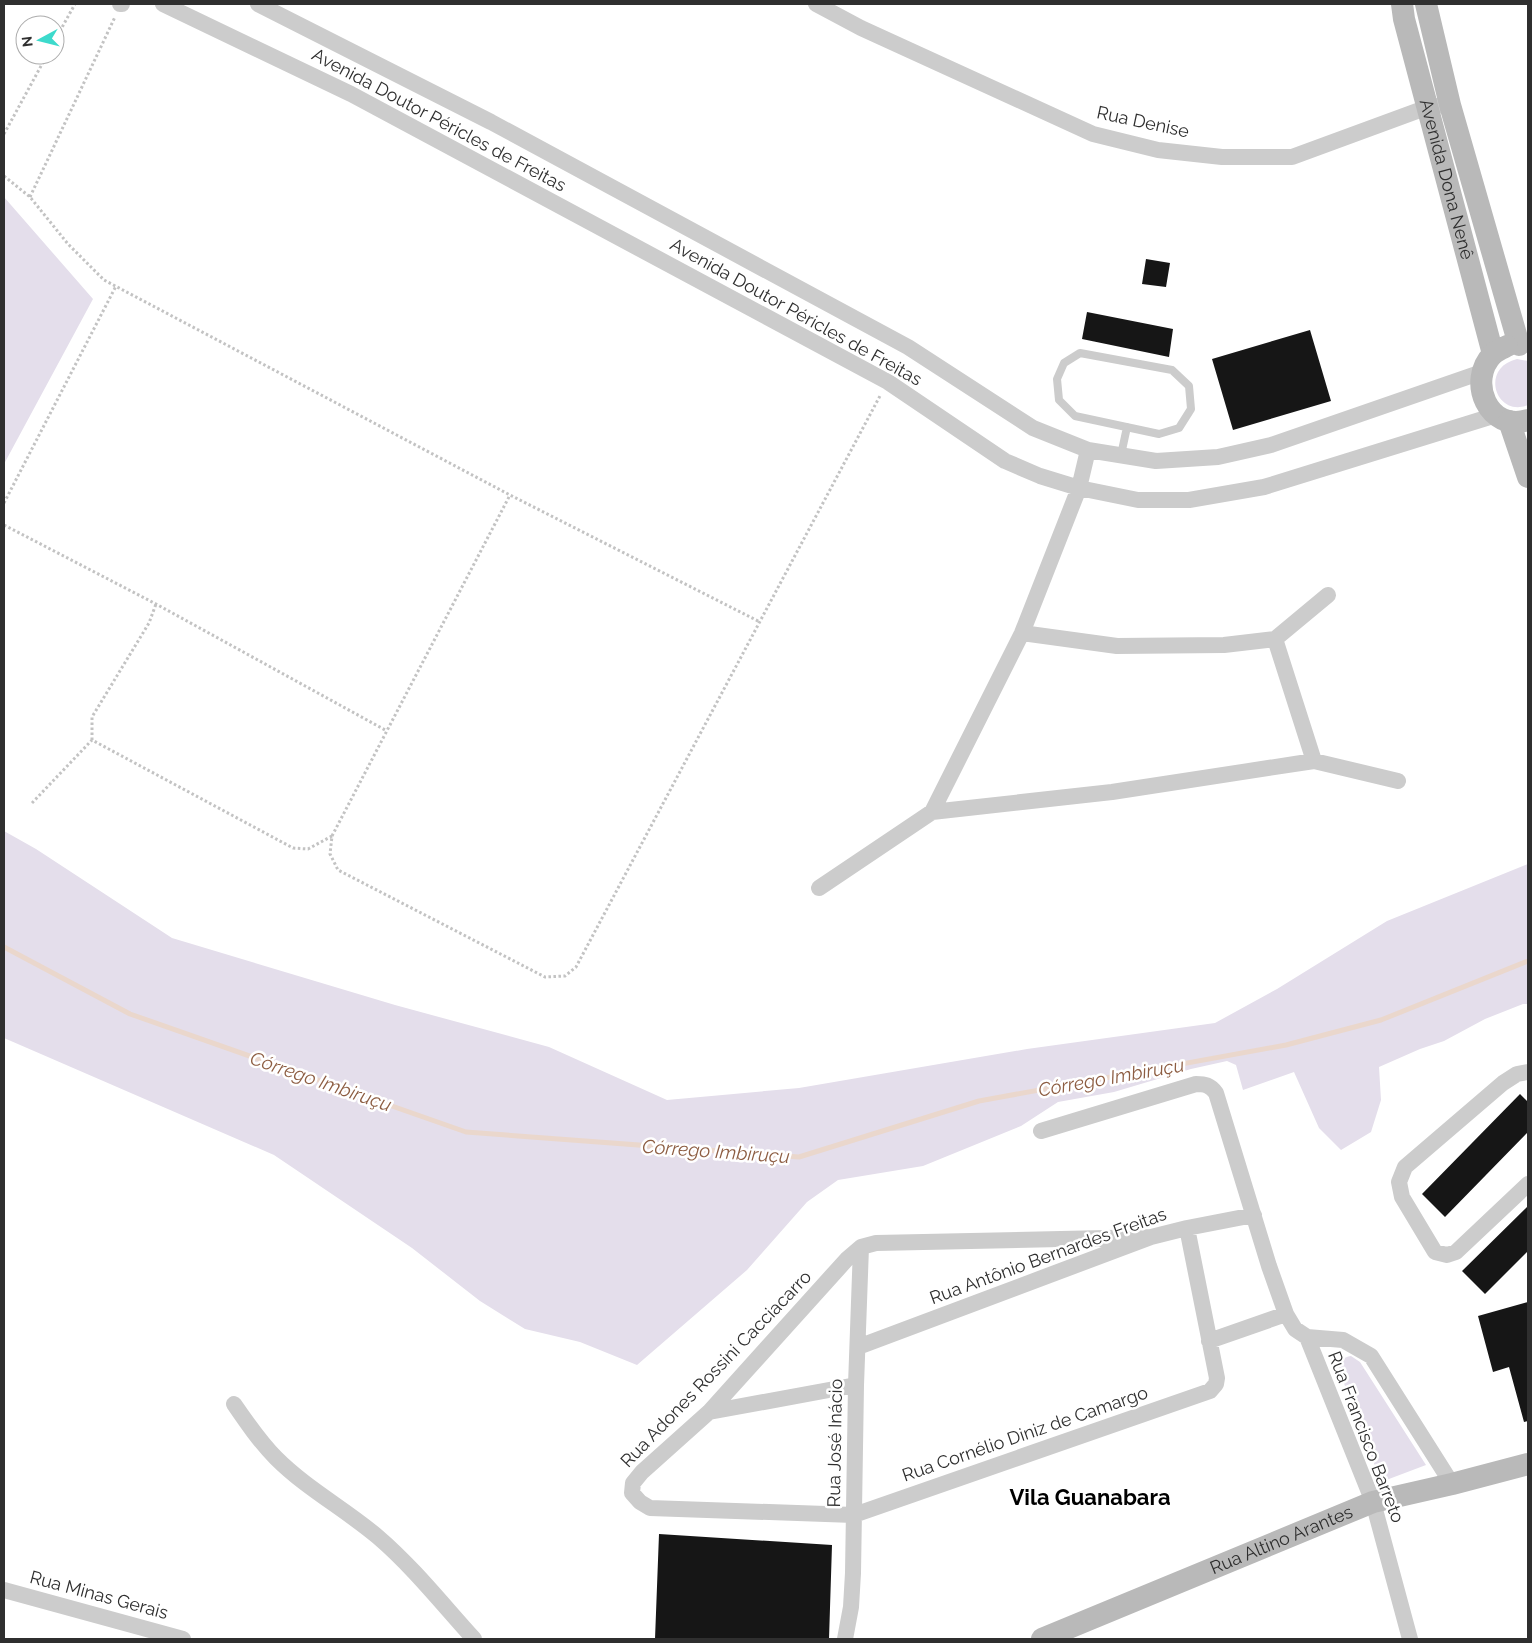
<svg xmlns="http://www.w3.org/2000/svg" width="1532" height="1643" viewBox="0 0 1532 1643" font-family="Raleway,sans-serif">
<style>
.green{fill:#e4deeb}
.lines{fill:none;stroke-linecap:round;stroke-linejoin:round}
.stream{stroke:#ead7cc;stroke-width:5}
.building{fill:#161616}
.path{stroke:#c3c3c3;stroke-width:3;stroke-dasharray:2.5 2.5;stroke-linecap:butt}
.lane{stroke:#ccc;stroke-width:8}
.street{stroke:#ccc;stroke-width:16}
.secondary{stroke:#b9b9b9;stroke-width:22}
.labels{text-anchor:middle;stroke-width:5;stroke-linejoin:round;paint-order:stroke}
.street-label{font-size:18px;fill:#2f2f2f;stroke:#fff}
.water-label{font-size:19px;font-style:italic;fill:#8d5d42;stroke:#fff}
.district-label{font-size:22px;font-weight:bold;fill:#000;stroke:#fff}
</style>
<rect width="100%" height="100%" fill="#fff"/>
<!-- green -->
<path class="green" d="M4 197 93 299 4 464Z
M1517 359 1528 361V405C1496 418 1479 368 1517 359Z
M4 831 36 849 172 938 395 1005 549 1047 667 1100 799 1088 1027 1049 1215 1023 1277 989 1387 921 1528 864V1004H1523L1485 1019 1444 1041 1420 1049 1379 1067 1381 1100 1371 1132 1341 1150 1319 1128 1294 1072 1243 1090 1236 1065 1227 1061 1191 1069 1114 1092 1058 1102 1021 1126 923 1166 838 1180 807 1202 747 1270 637 1365 580 1342 525 1329 480 1301 412 1248 274 1155 4 1038Z
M1351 1356 1360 1362 1426 1465 1381 1482 1339 1370C1339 1362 1343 1357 1351 1356Z"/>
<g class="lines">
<!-- stream -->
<path class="stream" d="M4 947 130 1014 466 1132 799 1157 979 1101 1286 1045 1381 1020 1528 961"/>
</g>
<!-- building -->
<path class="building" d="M1146 259 1170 263 1166 287 1142 284Z
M1087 312 1173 329 1169 357 1082 339Z
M1310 330 1331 401 1233 430 1212 359Z
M1520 1094 1528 1102V1132L1445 1217 1422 1194Z
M1528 1206V1251L1485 1294 1462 1271Z
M1528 1302V1421L1524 1422 1509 1367 1493 1372 1478 1316Z
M659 1534 832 1545 829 1639H655Z"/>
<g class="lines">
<!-- path -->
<path class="path" d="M55 40 75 4
M4 134 47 55
M4 176 30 197 68 244 104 280 510 495 760 622
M30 197 115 17
M4 503 116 286
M4 525 156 604 387 731
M92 740V717L149 623 156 604
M32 803 92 740 293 848 308 849 332 836 330 854 338 870 545 977 565 976 576 967 881 394
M332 836 510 495"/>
<!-- lane -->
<path class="lane" d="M1080 353 1172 370 1189 386 1191 409 1179 428 1159 434 1075 416 1059 400 1057 379 1064 363Z
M1121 455 1127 427"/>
<!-- street -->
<path class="street" d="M120 4H122
M163 4 351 94 888 382 1005 461 1040 476 1079 488 1138 500H1189L1264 487 1496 415
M258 4 491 122 908 347 1033 428 1088 450 1156 461 1218 457 1271 445 1482 372
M816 4 861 28 1093 134 1158 150 1222 157H1292L1428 107 1438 106
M1022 633 1117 646 1224 645 1275 639 1328 595
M1275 639 1314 761
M932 812 1022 633 1079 488 1088 450
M819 888 932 812 1112 792 1314 761 1398 781
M1528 1072 1517 1074 1503 1083 1405 1167 1399 1182 1402 1197 1435 1252 1447 1255 1456 1252 1528 1184
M1041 1131 1196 1084C1205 1084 1210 1085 1216 1093L1269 1266 1286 1314 1295 1329 1307 1337 1343 1340 1371 1356 1452 1484
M1151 1237 876 1243 861 1247 847 1259 709 1412 642 1472 633 1483 632 1493 640 1502 650 1508 854 1515 1210 1391 1216 1384 1217 1378 1187 1228
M1307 1337 1373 1502 1410 1639
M1209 1341 1286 1314
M858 1347 1151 1237 1187 1228 1254 1215
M234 1404C247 1423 260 1442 276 1458 307 1489 345 1509 378 1537 413 1567 443 1605 474 1639
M709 1412 856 1385
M4 1590 183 1639
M845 1639 851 1607 853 1573 856 1385 861 1247"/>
<!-- secondary -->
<g class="secondary">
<path id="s1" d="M1402 4 1404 19 1493 354"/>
<path d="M1426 4 1450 105 1519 345"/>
<path d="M1507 346C1503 348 1496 351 1493 354 1466 381 1489 433 1528 420"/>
<path d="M1509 421 1528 477"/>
<path id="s2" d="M1042 1639 1373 1502 1452 1484 1528 1464"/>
</g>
</g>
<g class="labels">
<!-- street labels -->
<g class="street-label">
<text transform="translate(439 120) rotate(28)" y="6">Avenida Doutor Péricles de Freitas</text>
<text transform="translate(1143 122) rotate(12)" y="6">Rua Denise</text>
<text dy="6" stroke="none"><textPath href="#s1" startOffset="181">Avenida Dona Nenê</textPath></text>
<text transform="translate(796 312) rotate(29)" y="6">Avenida Doutor Péricles de Freitas</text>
<text transform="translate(1048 1256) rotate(-20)" y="6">Rua Antônio Bernardes Freitas</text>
<text transform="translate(716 1369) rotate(-46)" y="6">Rua Adones Rossini Cacciacarro</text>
<text transform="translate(1025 1434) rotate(-19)" y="6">Rua Cornélio Diniz de Camargo</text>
<text transform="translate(1366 1437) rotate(69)" y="6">Rua Francisco Barreto</text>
<text transform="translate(835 1443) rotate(-89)" y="6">Rua José Inácio</text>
<text dy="6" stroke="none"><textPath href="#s2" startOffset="259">Rua Altino Arantes</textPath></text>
<text transform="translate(99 1595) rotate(15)" y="6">Rua Minas Gerais</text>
</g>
<!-- water labels -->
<g class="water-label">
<text transform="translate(1111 1077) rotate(-10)" y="7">Córrego Imbiruçu</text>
<text transform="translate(321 1081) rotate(19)" y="7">Córrego Imbiruçu</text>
<text transform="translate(716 1151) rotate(4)" y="7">Córrego Imbiruçu</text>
</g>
<!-- district labels -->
<g class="district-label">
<text x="1090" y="1505">Vila Guanabara</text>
</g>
</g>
<!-- border -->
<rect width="1532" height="1643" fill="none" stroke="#2f2f2f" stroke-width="10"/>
<!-- north arrow -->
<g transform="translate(40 40) rotate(263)"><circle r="24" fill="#ffffff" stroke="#acacac"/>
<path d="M0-4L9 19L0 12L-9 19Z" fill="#3ddacc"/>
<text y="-8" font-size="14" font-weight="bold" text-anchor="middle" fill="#2f2f2f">N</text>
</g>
</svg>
